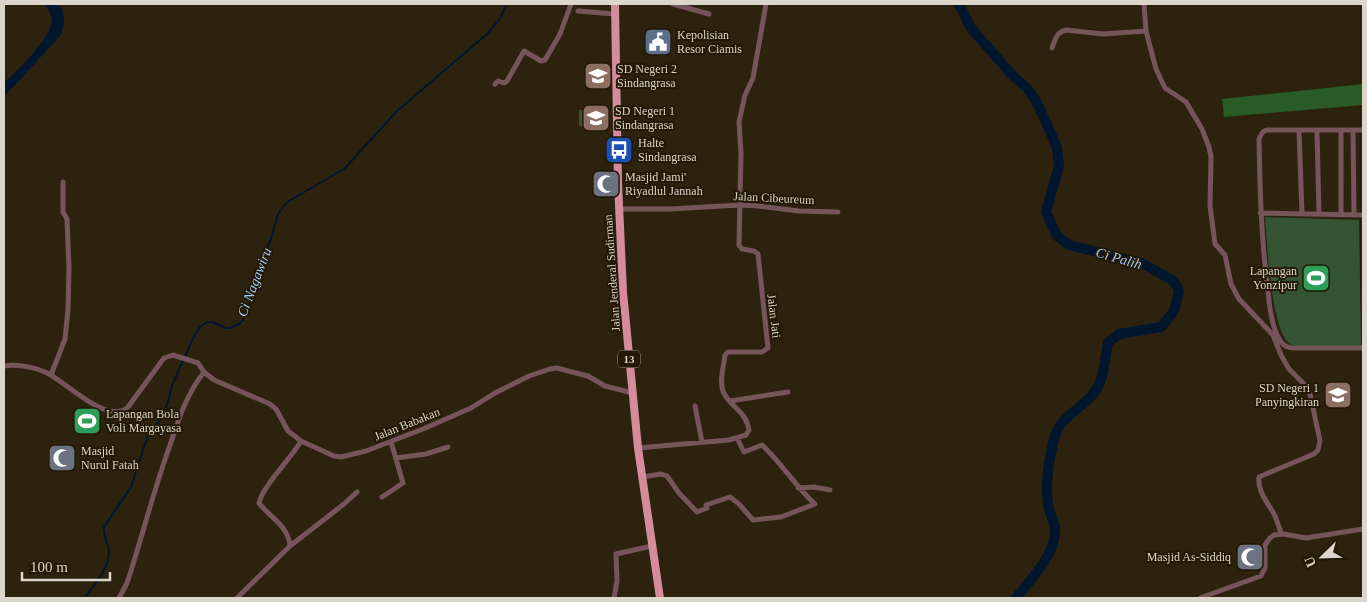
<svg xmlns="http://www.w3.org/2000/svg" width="1367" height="602" viewBox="0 0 1367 602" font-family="'Times New Roman',serif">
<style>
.green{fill:#345332}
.forest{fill:#285b26}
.water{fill:#00152e}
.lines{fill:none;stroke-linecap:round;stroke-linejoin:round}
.stream{stroke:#00152e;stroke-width:2}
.river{stroke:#00152e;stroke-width:10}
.minor{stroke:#75545a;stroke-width:5}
.trunk{stroke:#d58b9a;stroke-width:8}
.labels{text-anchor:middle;stroke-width:4;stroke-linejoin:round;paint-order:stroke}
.shield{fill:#231905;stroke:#a49d8e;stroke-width:1}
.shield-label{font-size:11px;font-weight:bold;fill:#dcd5c9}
.poi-label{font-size:12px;fill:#dcd5c9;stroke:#231905;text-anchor:start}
.street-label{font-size:12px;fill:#dcd5c9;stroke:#231905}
.water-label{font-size:14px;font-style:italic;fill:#a2caf8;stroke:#231905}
</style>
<rect width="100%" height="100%" fill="#2d220e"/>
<!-- green -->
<path class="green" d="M579 110H591V127L579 126Z
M1265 217 1359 220 1361 346C1347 346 1303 349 1292 345 1271 338 1267 239 1265 217Z
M88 411 96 416 86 432 78 427Z"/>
<!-- forest -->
<path class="forest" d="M1363 84V105L1224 117 1222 99Z"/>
<!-- water -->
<path class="water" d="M44 4H59C65 15 66 24 60 36L4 97V82C17 73 51 37 52 21 52 15 48 9 44 4Z"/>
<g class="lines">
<!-- stream -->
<path class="stream" d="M85 598C93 586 109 569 109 553 109 544 103 537 104 527L131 487 147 438 164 415 173 383 195 334 200 327 207 322H213L225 328H230L239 324 243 320 252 298 260 264 271 239 278 214 287 202 344 169 397 111 487 34 499 20 507 4"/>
<!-- river -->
<path class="river" d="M959 4 971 28 977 35 1014 77 1027 88 1036 101 1050 131 1057 148 1059 166 1046 212 1057 236 1069 245 1142 263 1172 280 1177 286 1179 291 1175 308 1171 315 1161 327 1119 334 1108 343C1104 360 1105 380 1093 394 1081 409 1061 416 1055 436 1049 459 1045 480 1048 504 1049 514 1056 523 1055 533 1053 558 1030 580 1016 598"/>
<!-- minor -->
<path class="minor" d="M673 4 709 14
M1144 4 1146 31 1156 69 1165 88 1186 102 1202 129 1209 147 1211 157 1210 206 1215 244 1225 255 1231 284 1239 299 1273 335 1281 355 1289 369 1306 386 1310 394 1320 441 1318 450 1314 454 1259 477C1257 491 1268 503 1274 514 1277 520 1279 527 1281 533
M578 11 615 14
M1052 48C1055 39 1057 32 1066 30L1103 34 1146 31
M495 84 498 81 504 83 507 81 524 51 541 61 545 60 560 34 571 4
M1299 130 1302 214
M1353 130 1354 215
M1363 130H1266L1262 133 1259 139C1260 190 1261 239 1268 290 1269 304 1272 329 1281 342 1284 346 1288 348 1294 348H1363
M1317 131 1319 214
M619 209H670L740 205 758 206 799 211 838 212
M1260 213 1363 215
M1341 215V130
M4 366C16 364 34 367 45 372 66 381 107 426 128 407L164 358 173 355 198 363 204 372 214 380 270 404 276 409 288 431 301 441 334 456 341 457 366 451 423 429 471 408 495 393 529 376 550 369 557 368 572 372 588 376 605 386 633 393
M51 375 65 339 68 310 69 268 67 219 63 212V182
M730 401 788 392
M695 406 702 442
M638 448 729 440 746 435 749 430C746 410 729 407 723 391 719 380 724 366 725 355L728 352H762L768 348 758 254 754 251 742 249 739 245 741 153 739 122 745 95 753 78 766 4
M396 458 426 454 448 447
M642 477 661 474 667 476 679 493 697 512 707 508 706 505 730 497 739 504 753 520 781 517 815 504C795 486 781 462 762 445L744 452 737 438
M798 488 814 487 830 490
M382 497 403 483 391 442
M290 546 344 504 357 492
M119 598 127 583C142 538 153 492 169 448 178 421 186 395 204 372
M237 598 290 546C288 525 270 518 259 503 264 484 290 460 301 441
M614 598 617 581 616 554 652 546
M1200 598 1261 576 1265 568V545L1270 538 1274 535 1284 534 1306 538 1363 529"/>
<!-- trunk -->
<path class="trunk" d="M615 4 618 183 623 292 638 448 660 598"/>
</g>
<!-- icons -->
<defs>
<symbol id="civic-square" viewBox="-11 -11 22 22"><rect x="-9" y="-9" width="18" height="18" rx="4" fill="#5c6f8a" stroke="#231905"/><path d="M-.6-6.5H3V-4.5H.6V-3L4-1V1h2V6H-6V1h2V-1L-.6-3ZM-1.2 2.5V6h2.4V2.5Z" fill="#fff"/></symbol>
<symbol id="school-square" viewBox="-11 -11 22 22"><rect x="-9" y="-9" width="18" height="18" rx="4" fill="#8d6e63" stroke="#231905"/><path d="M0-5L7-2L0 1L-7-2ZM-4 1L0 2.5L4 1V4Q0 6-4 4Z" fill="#fff"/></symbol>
<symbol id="bus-square" viewBox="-11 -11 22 22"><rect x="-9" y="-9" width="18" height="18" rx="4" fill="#1a4fb4" stroke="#231905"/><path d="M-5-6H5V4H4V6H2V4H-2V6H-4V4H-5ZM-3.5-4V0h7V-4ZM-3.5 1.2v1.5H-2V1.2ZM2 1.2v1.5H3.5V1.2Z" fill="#fff"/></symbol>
<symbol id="mosque-square" viewBox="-11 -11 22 22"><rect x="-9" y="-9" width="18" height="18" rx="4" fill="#6b7280" stroke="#231905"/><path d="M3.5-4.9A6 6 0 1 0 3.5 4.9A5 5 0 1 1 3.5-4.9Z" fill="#fff"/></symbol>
<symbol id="stadium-square" viewBox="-11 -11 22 22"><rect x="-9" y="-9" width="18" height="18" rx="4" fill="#2e9e5b" stroke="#231905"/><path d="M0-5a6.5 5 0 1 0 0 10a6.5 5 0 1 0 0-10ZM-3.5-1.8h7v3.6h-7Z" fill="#fff"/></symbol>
</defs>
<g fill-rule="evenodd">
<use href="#civic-square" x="642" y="26" width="32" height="32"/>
<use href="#school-square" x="582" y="60" width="32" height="32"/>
<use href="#school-square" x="580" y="102" width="32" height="32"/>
<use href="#bus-square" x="603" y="134" width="32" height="32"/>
<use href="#mosque-square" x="590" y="168" width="32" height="32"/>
<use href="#stadium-square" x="1300" y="262" width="32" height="32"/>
<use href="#school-square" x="1322" y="379" width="32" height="32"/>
<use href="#stadium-square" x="71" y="405" width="32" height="32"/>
<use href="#mosque-square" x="46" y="442" width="32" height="32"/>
<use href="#mosque-square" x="1234" y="541" width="32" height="32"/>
</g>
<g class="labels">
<!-- shield labels -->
<rect class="shield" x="618" y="350.5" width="22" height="17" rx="4"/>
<g class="shield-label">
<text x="629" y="363">13</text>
</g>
<!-- poi labels -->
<g class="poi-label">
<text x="677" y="39">Kepolisian<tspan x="677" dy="14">Resor Ciamis</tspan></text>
<text x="617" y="73">SD Negeri 2<tspan x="617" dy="14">Sindangrasa</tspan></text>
<text x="615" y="115">SD Negeri 1<tspan x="615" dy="14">Sindangrasa</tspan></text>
<text x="638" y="147">Halte<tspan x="638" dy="14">Sindangrasa</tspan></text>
<text x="625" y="181">Masjid Jami'<tspan x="625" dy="14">Riyadlul Jannah</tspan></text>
<text x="1297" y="275" text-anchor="end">Lapangan<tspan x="1297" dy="14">Yonzipur</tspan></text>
<text x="1319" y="392" text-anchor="end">SD Negeri 1<tspan x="1319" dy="14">Panyingkiran</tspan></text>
<text x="106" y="418">Lapangan Bola<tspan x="106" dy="14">Voli Margayasa</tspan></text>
<text x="81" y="455">Masjid<tspan x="81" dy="14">Nurul Fatah</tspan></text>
<text x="1231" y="561" text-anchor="end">Masjid As-Siddiq</text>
</g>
<!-- street labels -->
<g class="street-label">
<text transform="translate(774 198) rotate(3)" y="4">Jalan Cibeureum</text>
<text transform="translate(612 273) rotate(-94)" y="4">Jalan Jenderal Sudirman</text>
<text transform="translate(774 316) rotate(83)" y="4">Jalan Jati</text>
<text transform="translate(407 424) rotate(-22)" y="4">Jalan Babakan</text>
</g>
<!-- water labels -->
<g class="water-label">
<text transform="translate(1119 258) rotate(16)" y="5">Ci Palih</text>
<text transform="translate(254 282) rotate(-69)" y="5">Ci Nagawiru</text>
</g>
</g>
<!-- border -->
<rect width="1367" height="602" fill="none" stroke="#dcd5c9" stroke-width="10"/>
<!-- north arrow -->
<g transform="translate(1322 557) rotate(247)" stroke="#231905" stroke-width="4" paint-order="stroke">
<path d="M0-4L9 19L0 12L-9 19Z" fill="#dcd5c9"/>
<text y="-8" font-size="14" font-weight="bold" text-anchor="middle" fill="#dcd5c9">U</text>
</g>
<!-- scale -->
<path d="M22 572v8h88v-8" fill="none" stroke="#dcd5c9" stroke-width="2.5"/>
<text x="30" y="572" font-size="15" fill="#dcd5c9" stroke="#231905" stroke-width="4" paint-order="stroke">100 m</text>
</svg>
